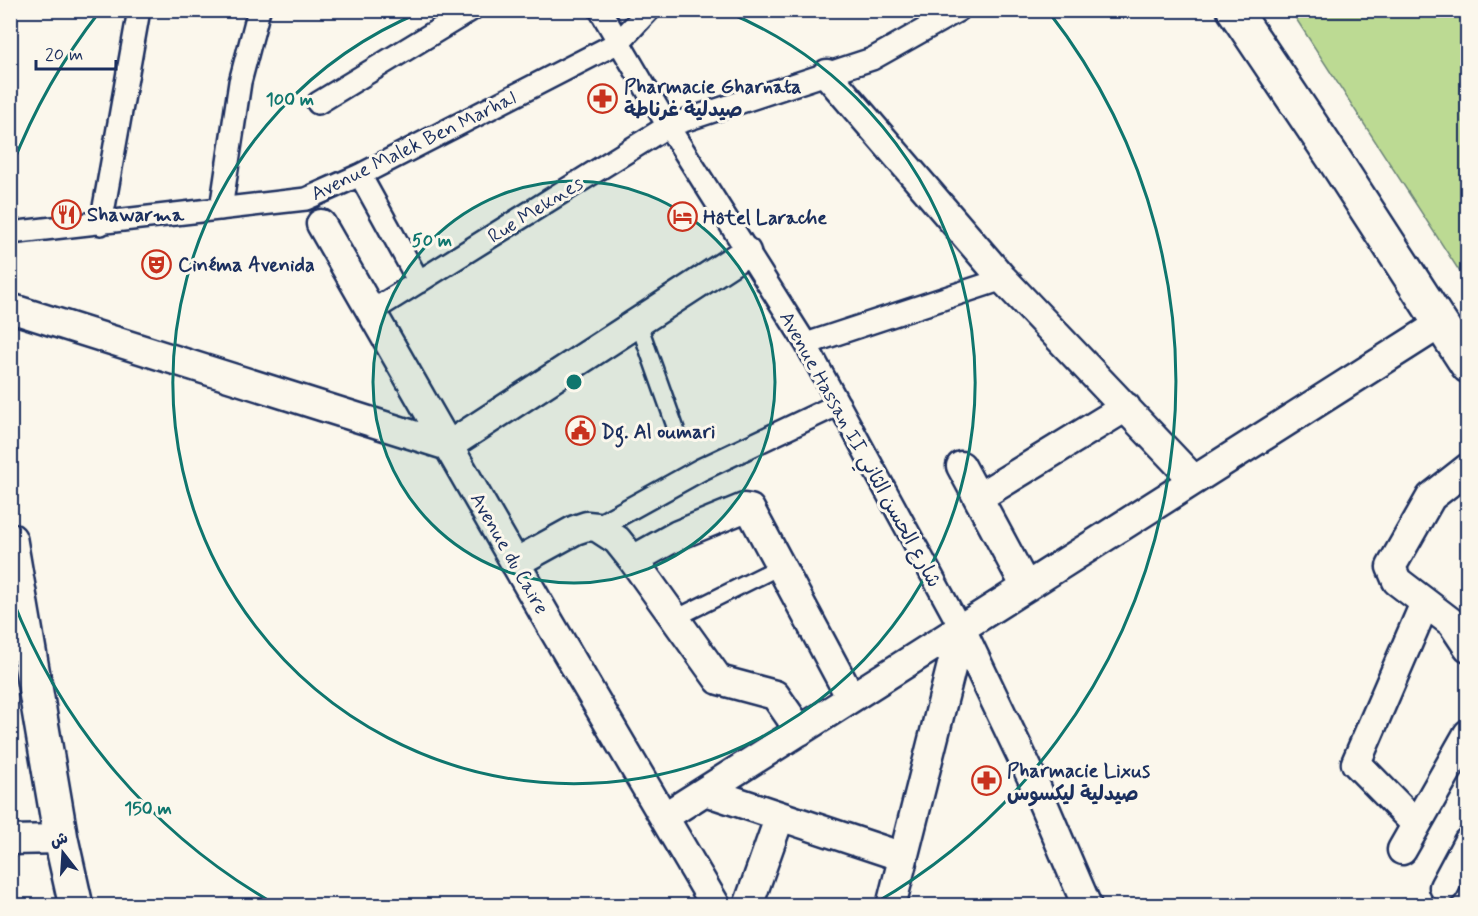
<svg xmlns="http://www.w3.org/2000/svg" width="1478" height="916" viewBox="0 0 1478 916" font-family="Mynerve,'Playpen Sans Arabic',sans-serif">
<style>
.green{fill:#bcda93;stroke:#6c8478;stroke-width:1.5}
.lines{fill:none;stroke-linecap:round;stroke-linejoin:round}
.service-casing{stroke:#1b2f5e;stroke-width:20}
.pedestrian-casing{stroke:#1b2f5e;stroke-width:26}
.minor-casing{stroke:#1b2f5e;stroke-width:33}
.tertiary-casing{stroke:#1b2f5e;stroke-width:38}
.service{stroke:#fbf7ec;stroke-width:15}
.pedestrian{stroke:#fbf7ec;stroke-width:21}
.minor{stroke:#fbf7ec;stroke-width:28}
.tertiary{stroke:#fbf7ec;stroke-width:33}
.ring{fill:none;stroke:#0f766e;stroke-width:3}
.labels{text-anchor:middle;stroke-width:6;stroke-linejoin:round;paint-order:stroke}
.poi-label{font-size:20px;font-weight:bold;fill:#1b2f5e;stroke:#fbf7ec;text-anchor:start}
.street-label{font-size:20px;fill:#1b2f5e;stroke:#fbf7ec}
.centre{fill:#0f766e;stroke:#fbf7ec;stroke-width:3}
.ring-label{font-size:18px;text-anchor:middle;font-weight:bold;fill:#0f766e;stroke:#fbf7ec;stroke-width:6;stroke-linejoin:round;paint-order:stroke}
</style>
<rect width="100%" height="100%" fill="#fbf7ec"/>
<filter id="ink" filterUnits="userSpaceOnUse"><feTurbulence type="fractalNoise" baseFrequency=".0167" numOctaves="2"/><feDisplacementMap in="SourceGraphic" scale="12" xChannelSelector="R" yChannelSelector="G"/><feConvolveMatrix kernelMatrix="1 2 1 2 8 2 1 2 1" color-interpolation-filters="sRGB"/></filter>
<g filter="url(#ink)">
<!-- green -->
<path class="green" d="M1291 11H1467V283Z"/>
<g class="lines">
<defs>
<path id="service" d="M638 322 676 429
M676 618 781 566"/>
<path id="pedestrian" d="M600 10 668 126 806 344 961 629
M318 103 471 10
M360 175 419 282
M221 209 240 82 259 10
M101 224 139 10
M10 233 306 199 360 175 619 42 649 10
M372 311 668 126 872 59 959 10
M806 344 1003 279
M597 527 700 470 839 404"/>
<path id="minor" d="M827 74 1003 279 1194 480
M321 224 548 620 716 906
M10 308 448 446 746 252
M961 466 1026 587
M1468 468 1431 497 1391 567 1397 581 1452 623 1468 647
M979 497 1126 407
M633 560 678 535 744 508 750 509 851 698
M515 563 575 530 587 526 597 527 617 540 633 560 719 680 775 695 800 731
M961 629 1033 780 1087 906
M705 791 903 857
M664 817 1440 324
M1416 824 1356 763 1425 603
M10 840 61 839
M1402 850 1468 734
M1444 887 1468 842
M748 906 780 816
M891 906 961 629"/>
<path id="tertiary" d="M1234 10 1332 156 1468 366
M10 540 61 839 76 906"/>
</defs>
<!-- service casing -->
<use href="#service" class="service-casing"/>
<!-- pedestrian casing -->
<use href="#pedestrian" class="pedestrian-casing"/>
<!-- minor casing -->
<use href="#minor" class="minor-casing"/>
<!-- tertiary casing -->
<use href="#tertiary" class="tertiary-casing"/>
<!-- service -->
<use href="#service" class="service"/>
<!-- pedestrian -->
<use href="#pedestrian" class="pedestrian"/>
<!-- minor -->
<use href="#minor" class="minor"/>
<!-- tertiary -->
<use href="#tertiary" class="tertiary"/>
</g>
</g>
<!-- distance rings -->
<circle cx="574" cy="382" r="201" fill="#0f766e" fill-opacity=".12"/>
<g class="ring">
<circle cx="574" cy="382" r="201"/>
<path d="M727 12A401 401 0 1 1 421 12"/>
<path d="M273 903A602 602 0 0 1 12 598M12 166A602 602 0 0 1 100 11M1048 11A602 602 0 0 1 875 903"/>
</g>
<!-- icons -->
<defs>
<symbol id="pharmacy-ring" viewBox="-11 -11 22 22"><circle r="9.5" fill="#fbf7ec" stroke="#c8321e" stroke-width="1.5"/><path d="M-2-6h4v4h4v4h-4v4h-4v-4h-4v-4h4Z" fill="#c8321e"/></symbol>
<symbol id="restaurant-ring" viewBox="-11 -11 22 22"><circle r="9.5" fill="#fbf7ec" stroke="#c8321e" stroke-width="1.5"/><path d="M-5-6h1v4h1v-4h1v4h1v-4h1v5L-1.5 .5V6h-2V.5L-5-1ZM5-6V6H3V1.5H1.5Q1.5-4 5-6Z" fill="#c8321e"/></symbol>
<symbol id="hotel-ring" viewBox="-11 -11 22 22"><circle r="9.5" fill="#fbf7ec" stroke="#c8321e" stroke-width="1.5"/><path d="M-6-4.5h1.5V1H6V5H4.5V3h-9V5H-6ZM-4 0a1.8 1.8 0 1 1 3.6 0ZM.5 0V-2.5h3Q6-2.5 6 0Z" fill="#c8321e"/></symbol>
<symbol id="theatre-ring" viewBox="-11 -11 22 22"><circle r="9.5" fill="#fbf7ec" stroke="#c8321e" stroke-width="1.5"/><path d="M-5-5.5Q0-4 5-5.5V0Q5 5 0 6Q-5 5-5 0ZM-3.3-2.5H-1v1.5H-3.3ZM1-2.5H3.3v1.5H1ZM-2.8 1Q0 5.5 2.8 1Z" fill="#c8321e"/></symbol>
<symbol id="civic-ring" viewBox="-11 -11 22 22"><circle r="9.5" fill="#fbf7ec" stroke="#c8321e" stroke-width="1.5"/><path d="M-.6-6.5H3V-4.5H.6V-3L4-1V1h2V6H-6V1h2V-1L-.6-3ZM-1.2 2.5V6h2.4V2.5Z" fill="#c8321e"/></symbol>
</defs>
<g fill-rule="evenodd">
<use href="#pharmacy-ring" x="586" y="82" width="33" height="33"/>
<use href="#restaurant-ring" x="50" y="198" width="33" height="33"/>
<use href="#hotel-ring" x="666" y="200" width="33" height="33"/>
<use href="#theatre-ring" x="140" y="248" width="33" height="33"/>
<use href="#civic-ring" x="564" y="414" width="33" height="33"/>
<use href="#pharmacy-ring" x="970" y="764" width="33" height="33"/>
</g>
<g class="labels">
<!-- poi labels -->
<g class="poi-label">
<text x="624" y="93">Pharmacie Gharnata<tspan x="624" dy="23">صيدلية غرناطة</tspan></text>
<text x="87" y="221">Shawarma</text>
<text x="703" y="224">Hôtel Larache</text>
<text x="178" y="271">Cinéma Avenida</text>
<text x="601" y="438">Dg. Al oumari</text>
<text x="1007" y="777">Pharmacie Lixus<tspan x="1007" dy="23">صيدلية ليكسوس</tspan></text>
</g>
<!-- street labels -->
<g class="street-label">
<text transform="translate(413 145) rotate(-26)" y="7">Avenue Malek Ben Marhal</text>
<text transform="translate(535 209) rotate(-32)" y="7">Rue Meknes</text>
<text transform="translate(861 449) rotate(61)" y="7">Avenue Hassan II شارع الحسن الثاني</text>
<text transform="translate(510 553) rotate(60)" y="7">Avenue du Caire</text>
</g>
</g>
<circle cx="574" cy="382" r="9" class="centre"/>
<g class="ring-label">
<text x="290" y="105">100 m</text>
<text x="432" y="246">50 m</text>
<text x="148" y="814">150 m</text>
</g>
<!-- margin -->
<rect width="1478" height="916" fill="none" stroke="#fbf7ec" stroke-width="36"/>
<rect x="18" y="18" width="1442" height="880" fill="none" stroke="#1b2f5e" stroke-width="2" filter="url(#ink)"/>
<!-- north arrow -->
<g transform="translate(63 853) rotate(343)" stroke="#fbf7ec" stroke-width="4.5" paint-order="stroke">
<path d="M0-4.5L10 22L0 15L-10 22Z" fill="#1b2f5e"/>
<text y="-9" font-size="16" font-weight="bold" text-anchor="middle" fill="#1b2f5e">ش</text>
</g>
<!-- scale -->
<path d="M36 60v9h80v-9" fill="none" stroke="#1b2f5e" stroke-width="3"/>
<text x="45" y="60" font-size="18" fill="#1b2f5e" stroke="#fbf7ec" stroke-width="4.5" paint-order="stroke">20 m</text>
</svg>
